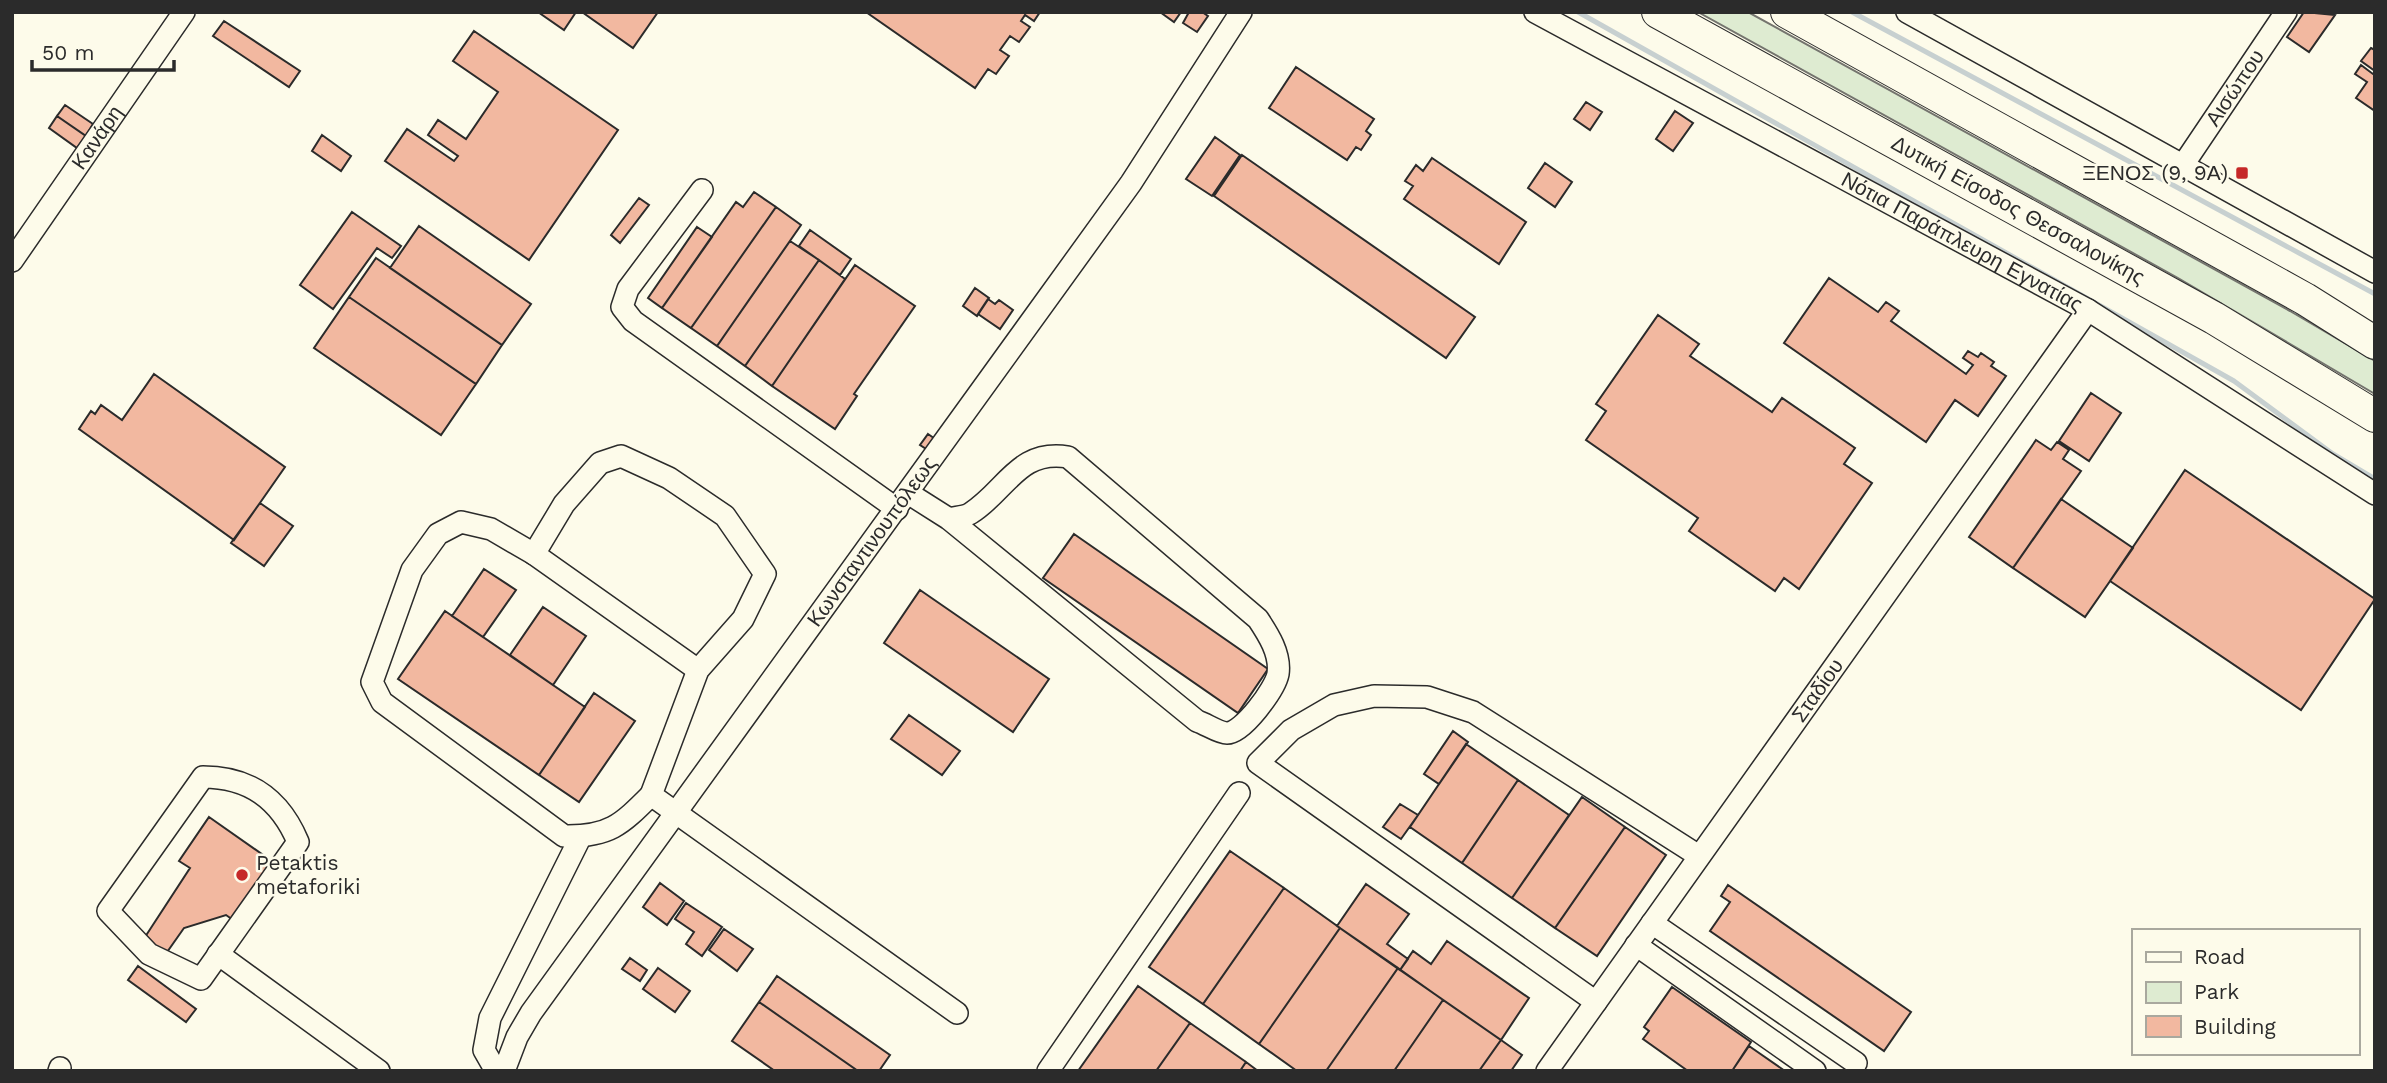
<svg xmlns="http://www.w3.org/2000/svg" width="2387" height="1083" viewBox="0 0 2387 1083" font-family="'Work Sans',sans-serif">
<style>
.green{fill:#deebd1;stroke:#74746e;stroke-width:2}
.lines{fill:none;stroke-linecap:round;stroke-linejoin:round}
.stream{stroke:#c7d0d0;stroke-width:5}
.building{fill:#f2b8a0;stroke:#2b2b2b;stroke-width:2}
.minor-casing{stroke:#2b2b2b;stroke-width:24}
.highway-casing{stroke:#2b2b2b;stroke-width:34}
.minor{stroke:#fdfbea;stroke-width:21}
.highway{stroke:#fdfbea;stroke-width:32}
.poi-dot{fill:#c62828;stroke:#fdfbea;stroke-width:2.5}
.labels{text-anchor:middle;stroke-width:5;stroke-linejoin:round;paint-order:stroke}
.street-label{font-size:21px;fill:#2b2b2b;stroke:#fdfbea}
.poi-label{font-size:21px;fill:#2b2b2b;stroke:#fdfbea;text-anchor:end}
</style>
<rect width="100%" height="100%" fill="#fdfbea"/>
<!-- green -->
<path class="green" d="M1698 12H1748L2290 311 2375 361V394L2178 278Z"/>
<g class="lines">
<!-- stream -->
<path class="stream" d="M1578 12 2234 381 2333 454 2375 479
M1852 12 2375 294"/>
</g>
<!-- building -->
<path class="building" d="M538 12H576L564 30Z
M582 12H658L633 48Z
M866 12H1040L1034 21 1025 15 1021 21 1030 27 1019 42 1010 36 1000 50 1009 56 996 74 988 69 975 88Z
M1160 12H1181L1174 22Z
M1189 12H1202L1208 16 1197 32 1183 23Z
M2304 12 2335 15 2309 52 2287 37Z
M224 21 300 71 289 87 213 36Z
M474 31 618 130 529 260 385 161 407 129 454 161 458 156 428 135 438 120 466 139 498 92 453 61Z
M2371 48 2375 50V71L2361 61Z
M2361 65 2373 74 2375 72V111L2356 98 2367 82 2355 74Z
M1296 67 1374 119 1366 131 1371 135 1361 150 1356 147 1347 160 1269 108Z
M1586 102 1602 112 1590 130 1574 119Z
M65 105 93 124 86 136 57 116Z
M1675 111 1693 123 1673 151 1656 139Z
M57 116 86 136 77 148 49 128Z
M322 135 351 156 341 171 312 151Z
M1215 137 1240 155 1212 196 1186 179Z
M1242 155 1475 317 1446 358 1214 196Z
M1432 158 1526 222 1499 264 1404 199 1413 186 1405 181 1416 165 1423 171Z
M1545 163 1572 182 1555 207 1528 188Z
M754 192 776 207 691 328 662 308 736 202 743 207Z
M639 198 649 205 620 243 611 235Z
M776 207 801 225 717 346 691 328Z
M352 212 401 246 392 258 377 248 333 309 300 285Z
M419 226 531 304 502 345 390 268Z
M697 227 712 237 662 308 648 298Z
M810 230 851 259 840 275 799 246Z
M790 241 819 260 745 366 717 346Z
M376 258 502 345 476 384 349 297Z
M819 260 845 279 772 386 745 366Z
M855 265 915 306 854 394 857 396 835 429 772 386Z
M1829 278 1878 312 1886 302 1899 311 1891 321 1966 374 1973 365 1963 358 1968 351 1978 357 1981 353 1994 362 1991 366 2006 376 1978 416 1955 400 1926 442 1784 343Z
M975 288 989 298 977 316 963 306Z
M349 297 476 384 441 435 314 348Z
M988 299 995 304 999 300 1013 310 1000 329 978 314Z
M1658 315 1699 344 1690 356 1772 412 1782 398 1855 448 1844 464 1872 483 1799 589 1784 578 1775 591 1689 531 1698 518 1586 440 1606 411 1596 404Z
M154 374 285 467 234 540 79 429 91 411 95 414 101 405 122 420Z
M2091 393 2121 413 2089 461 2059 441Z
M928 434 941 443 934 454 920 445Z
M2036 440 2051 450 2057 442 2069 450 2063 459 2081 471 2013 568 1969 537Z
M2185 470 2375 599 2301 710 2110 581Z
M2061 499 2133 548 2085 617 2013 568Z
M260 503 293 526 264 566 231 543Z
M1074 534 1268 669 1238 713 1043 578Z
M484 569 516 590 483 637 452 616Z
M920 590 1049 679 1013 732 884 643Z
M543 607 586 636 553 685 510 655Z
M445 611 585 707 539 775 398 679Z
M594 693 635 721 579 802 539 775Z
M909 715 960 751 942 775 891 739Z
M1453 731 1468 742 1439 784 1424 774Z
M1466 744 1518 780 1462 863 1410 827Z
M1518 780 1569 815 1512 898 1462 863Z
M1582 797 1625 827 1555 928 1512 898Z
M1400 804 1418 815 1401 839 1383 827Z
M209 817 276 864 236 922 226 915 184 928 165 955 145 937 190 868 179 861Z
M1625 827 1666 855 1597 956 1555 928Z
M1230 851 1284 888 1203 1004 1149 967Z
M660 883 684 901 667 925 643 907Z
M1366 884 1409 914 1387 944 1408 959 1400 970 1337 926Z
M1728 885 1911 1012 1884 1051 1710 931 1730 902 1721 896Z
M1284 888 1340 928 1259 1044 1203 1004Z
M686 903 722 927 702 956 686 944 694 932 675 919Z
M1340 928 1398 968 1326 1071H1297L1259 1044Z
M724 929 753 949 737 971 709 950Z
M1447 941 1529 998 1501 1040 1400 970 1413 951 1431 964Z
M630 958 647 970 640 981 622 969Z
M138 966 196 1009 186 1022 128 980Z
M658 968 690 991 675 1012 643 989Z
M1398 968 1443 1000 1394 1071H1326Z
M777 976 890 1055 879 1071H858L759 1002Z
M1138 986 1190 1023 1156 1071H1078Z
M1672 987 1751 1042 1732 1071H1688L1643 1039 1649 1031 1644 1027Z
M1443 1000 1501 1040 1479 1071H1394Z
M759 1002 858 1071H775L732 1041Z
M1190 1023 1246 1062 1240 1071H1156Z
M1501 1040 1522 1055 1511 1071H1479Z
M1749 1046 1785 1071H1732Z
M1246 1062 1258 1071H1240Z"/>
<g class="lines">
<defs>
<g id="minor">
<path id="s1" d="M1535 12 2088 310 2375 494"/>
<path d="M1907 12 2375 272"/>
<path id="s2" d="M2183 165 2286 12"/>
<path d="M702 190 628 289 622 307 633 321 897 509"/>
<path id="s3" d="M12 261 184 12"/>
<path d="M908 493 949 519C956 517 966 517 971 513 1007 490 1018 449 1068 457L1258 619C1268 634 1281 654 1278 674 1275 689 1243 733 1227 733 1219 733 1206 724 1197 721L949 519"/>
<path d="M534 554 564 504 600 463 621 456 669 478 725 516 765 574 743 619 698 670 651 795 957 1013"/>
<path d="M203 777C249 777 280 799 298 842L201 979 149 954 108 911Z"/>
<path d="M651 795C621 825 609 837 564 836L382 702 372 682 412 570 438 534 461 522 491 529 534 554 698 670"/>
<path d="M1652 923 1856 1063"/>
<path d="M1636 945 1815 1071"/>
<path d="M218 954 379 1071"/>
<path d="M1596 1002 1258 763 1291 730 1334 705 1374 696 1427 697 1473 712 1699 856"/>
<path d="M59 1071 60 1068"/>
<path d="M496 1071 484 1050 490 1018 581 836"/>
<path id="s4" d="M504 1071 517 1037 531 1013 1131 183 1241 12"/>
<path d="M1048 1071 1239 793"/>
<path id="s5" d="M1547 1071 2088 310"/>
</g>
<g id="highway">
<path id="s6" d="M1658 12 2214 318 2375 416"/>
<path d="M1787 12 2305 299 2375 343"/>
</g>
</defs>
<!-- minor casing -->
<use href="#minor" class="minor-casing"/>
<!-- highway casing -->
<use href="#highway" class="highway-casing"/>
<!-- minor -->
<use href="#minor" class="minor"/>
<!-- highway -->
<use href="#highway" class="highway"/>
</g>
<!-- markers -->
<g class="poi-dot">
<rect x="2235" y="166" width="14" height="14" rx="3.5"/>
<circle cx="242" cy="875" r="7"/>
</g>
<g class="labels">
<!-- street labels -->
<g class="street-label">
<text dy="7" stroke="none"><textPath href="#s2" startOffset="93">Αισώπου</textPath></text>
<text dy="7" stroke="none"><textPath href="#s3" startOffset="150">Κανάρη</textPath></text>
<text dy="7" stroke="none"><textPath href="#s6" startOffset="411">Δυτική Είσοδος Θεσσαλονίκης</textPath></text>
<text dy="7" stroke="none"><textPath href="#s1" startOffset="485">Νότια Παράπλευρη Εγνατίας</textPath></text>
<text dy="7" stroke="none"><textPath href="#s4" startOffset="646">Κωνσταντινουπόλεως</textPath></text>
<text dy="7" stroke="none"><textPath href="#s5" startOffset="467">Σταδίου</textPath></text>
</g>
<!-- poi labels -->
<g class="poi-label">
<text x="2228" y="180">ΞΕΝΟΣ (9, 9Α)</text>
<text x="256" y="870" text-anchor="start">Petaktis<tspan x="256" dy="24">metaforiki</tspan></text>
</g>
</g>
<!-- border -->
<rect width="2387" height="1083" fill="none" stroke="#2b2b2b" stroke-width="28"/>
<!-- legend -->
<rect x="2132" y="929" width="228" height="126" fill="#fdfbea" stroke="#a9a89e" stroke-width="2"/>
<rect x="2146" y="952" width="35" height="10" fill="#fdfbea" stroke="#a9a89e" stroke-width="2"/>
<text x="2194" y="964" font-size="21" fill="#2b2b2b">Road</text>
<rect x="2146" y="982" width="35" height="21" fill="#deebd1" stroke="#a9a89e" stroke-width="2"/>
<text x="2194" y="999" font-size="21" fill="#2b2b2b">Park</text>
<rect x="2146" y="1016" width="35" height="21" fill="#f2b8a0" stroke="#a9a89e" stroke-width="2"/>
<text x="2194" y="1034" font-size="21" fill="#2b2b2b">Building</text>
<!-- scale -->
<path d="M32 60v10h142v-10" fill="none" stroke="#2b2b2b" stroke-width="3.5"/>
<text x="42" y="60" font-size="21" fill="#2b2b2b" stroke="#fdfbea" stroke-width="5" paint-order="stroke">50 m</text>
</svg>
